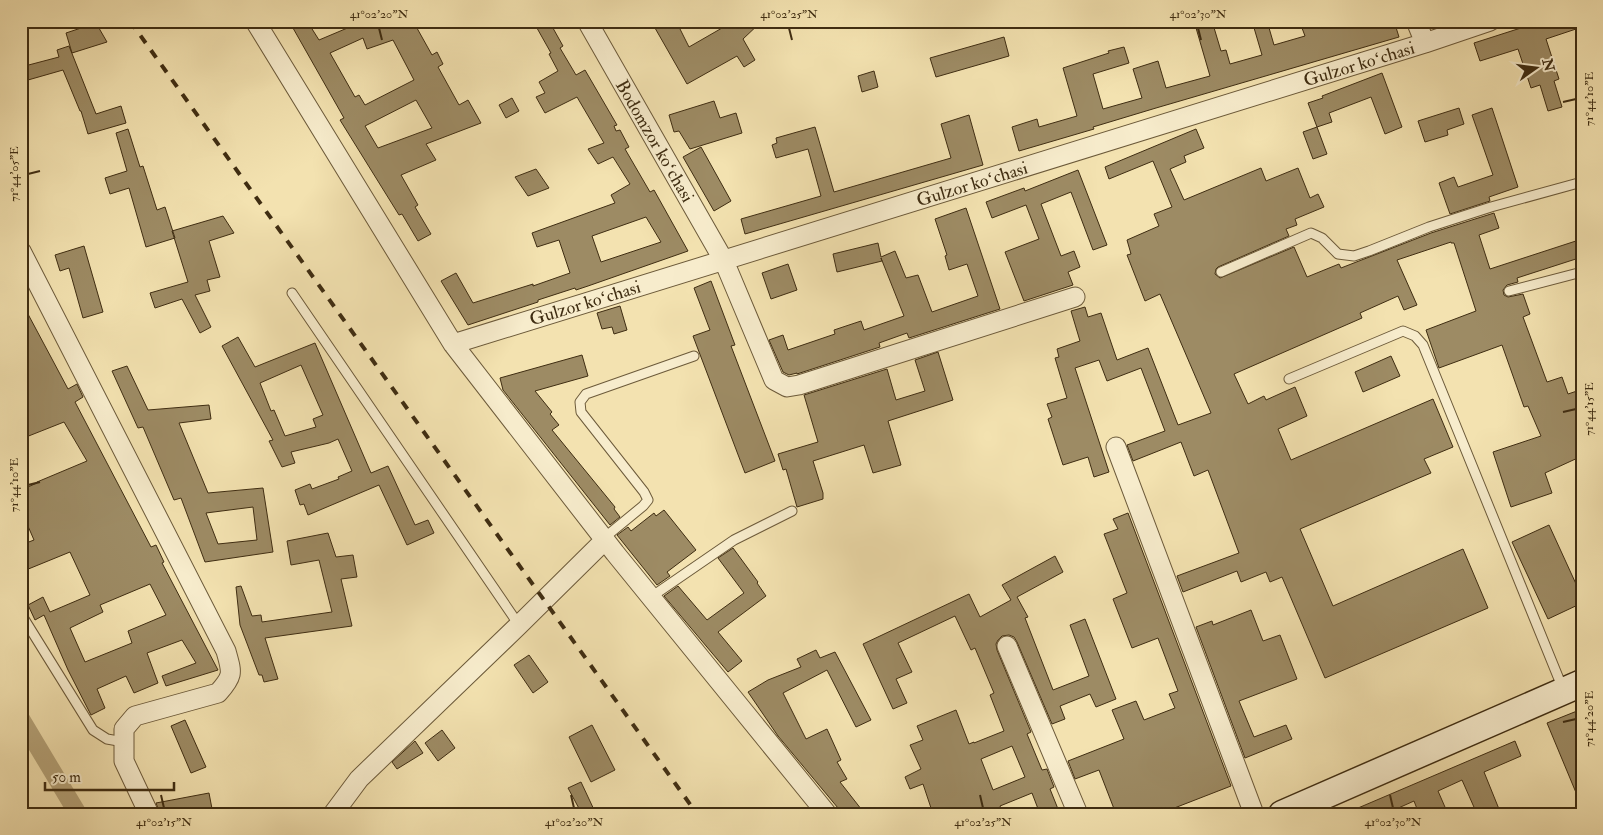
<svg xmlns="http://www.w3.org/2000/svg" width="1603" height="835" viewBox="0 0 1603 835" font-family="'IM FELL Double Pica',serif">
<style>
.lines{fill:none;stroke-linecap:round;stroke-linejoin:round}
.canal{stroke:#b6a47a;stroke-width:18}
.building{fill:#9d8b64;stroke:#3f2d12;fill-rule:evenodd}
.lane-casing{stroke:#6c5a3a;stroke-width:11}
.street-casing{stroke:#6c5a3a;stroke-width:21}
.secondary-casing{stroke:#3f2d12;stroke-width:29}
.lane{stroke:#f7eccc;stroke-width:9}
.street{stroke:#f7eccc;stroke-width:19}
.secondary{stroke:#f7eccc;stroke-width:26}
.rail{stroke:#3f2d12;stroke-width:4;stroke-dasharray:9 9;stroke-linecap:butt}
.ticks{fill:none;stroke:#3f2d12;stroke-width:2}
.labels{text-anchor:middle;stroke-width:4;stroke-linejoin:round;paint-order:stroke}
.street-label{font-size:18px;fill:#3f2d12;stroke:#f7eccc}
.neatline{fill:none;stroke:#3f2d12;stroke-width:2}
.ticks-label{font-size:12px;text-anchor:middle;fill:#3f2d12}
</style>
<rect width="100%" height="100%" fill="#f3e2b0"/>
<filter id="stains"><feTurbulence type="fractalNoise" baseFrequency=".004" numOctaves="4"/><feColorMatrix values="0 0 0 0 .2 0 0 0 0 .09 0 0 0 0 .02 0 0 0 .5 -.17"/></filter>
<radialGradient id="worn" r=".72"><stop offset=".6" stop-color="#630" stop-opacity="0"/><stop offset="1" stop-color="#630" stop-opacity=".3"/></radialGradient>
<g class="lines">
<!-- canal -->
<path class="canal" d="M21 719 78 814"/>
</g>
<!-- building -->
<path class="building" d="M289 21H307L319 40 364 21H413L432 55 437 52 443 64 438 67 459 105 468 100 481 123 426 144 436 160 401 175 418 205 415 207 431 234 418 241 402 214 399 215 340 120 344 118ZM363 38 367 49 393 40 414 80 365 105 359 95 355 97 330 53ZM416 100 432 128 378 148 365 126Z
M533 21H549L563 46 560 48 576 75 585 70 617 125 614 126 616 131 620 130 629 147 625 149 650 192 654 190 688 251 588 286 576 290 575 288 538 300V302L468 325 441 281 456 273 473 303 533 284V286L570 273 559 240 537 247 532 233 615 203 611 195 630 184 613 157 598 164 588 149 604 143 577 97 545 113 536 97 545 93 539 82 558 71 549 54 551 53ZM646 217 661 242 601 262 592 236Z
M651 21H676L689 47 722 28 719 21H762L743 39 755 60 744 67 737 56 687 84Z
M1194 21H1212L1221 51 1226 50 1230 64 1262 55 1252 21H1267L1274 45 1305 36 1302 28 1326 21H1334L1336 28 1359 21H1394L1399 37 1156 108 1093 127 1094 129 1019 151 1012 127 1037 119 1039 127 1077 116 1063 68 1109 53 1108 51 1124 47 1129 63 1093 74 1103 109 1142 98 1133 69 1158 61 1166 88 1210 76Z
M1548 21H1582V27L1546 39 1559 79 1554 81 1562 107 1548 111 1540 85 1531 88 1518 49 1480 61 1474 43 1527 26 1528 28Z
M96 23 107 42 72 53 66 33Z
M1004 37 1009 56 936 77 930 58Z
M69 46 96 114 121 106 126 123 88 134 81 111H80L63 70 21 82V67L59 57 57 50Z
M874 71 878 87 862 92 858 76Z
M1382 73 1402 127 1385 134 1371 97 1329 113 1332 122 1317 127 1308 103 1323 98 1322 96Z
M512 98 519 111 506 118 499 105Z
M714 101 720 118 736 113 742 133 690 149 679 131 674 132 669 115Z
M1459 108 1464 124 1447 130 1448 135 1425 142 1418 121Z
M1492 108 1518 187 1489 197 1490 201 1450 214 1439 183 1454 177 1458 187 1493 175 1472 115Z
M969 115 983 165 745 234 741 219 821 196 808 149 776 158 772 145 777 143 776 138 815 127 834 192 951 158 941 124Z
M1317 127 1327 154 1313 159 1303 132Z
M128 129 140 167 143 166 157 210 165 207 175 238 146 247 129 188 110 194 105 178 127 171 116 133Z
M1196 129 1204 148 1184 156 1186 162 1170 169 1184 200 1261 168 1266 181 1298 168 1310 198 1318 194 1324 207 1295 219 1297 225 1286 229 1289 236 1218 267 1216 269 1215 274 1220 278 1294 247 1307 277 1339 264 1341 268 1431 233 1494 213 1499 228 1479 235 1490 269 1582 239V257L1517 278 1518 282 1507 285 1503 290 1504 295 1508 297 1523 294 1530 314 1523 317 1547 382 1562 377 1568 394 1577 391 1582 402V456L1545 473 1552 493 1511 507 1493 452 1541 436 1528 406 1524 407 1502 345 1439 368 1426 330 1476 311 1454 243H1451V242L1397 260 1417 305 1404 310 1398 296 1360 313 1362 318 1234 374 1248 404 1264 396 1266 400 1295 387 1307 416 1278 429 1291 460 1433 399 1453 447 1424 459 1431 473 1300 529 1333 606 1463 549 1488 608 1325 678 1282 577 1270 582 1266 572 1241 582 1237 571 1183 592 1177 576 1239 553 1208 470 1194 476 1181 442 1133 461 1127 445 1165 431 1141 368 1107 381 1099 360 1075 368 1109 472 1094 477 1088 457 1063 465 1048 419 1052 417 1047 404 1067 398 1055 358 1059 357 1057 349 1080 341 1071 311 1085 307 1088 317 1101 313 1117 360 1148 348 1178 425 1211 413 1160 294 1145 301 1127 255 1131 254 1127 240 1159 226 1154 214 1172 207 1153 161 1109 179 1105 167Z
M701 147 731 201 714 211 683 157Z
M536 169 549 188 528 196 515 177Z
M1078 170 1107 245 1093 250 1071 192 1041 204 1061 256 1074 251 1080 267 1068 272 1073 285 1024 301 1005 252 1039 239 1026 205 992 218 986 202 1024 188 1025 191Z
M966 208 1000 309 909 338 907 333 879 343 880 347 797 374V373L789 375 783 372 769 340 783 335 788 350 835 334 834 330 861 321 864 330 904 316 881 258 882 261 837 272 833 254 878 243 881 257 895 251 906 278 918 275 932 312 978 296 967 264 949 270 945 256 947 255 935 219Z
M223 216 234 233 209 241 220 277 207 280 210 291 195 295 211 327 200 333 182 299 155 308 150 293 188 282 172 231Z
M84 246 103 312 83 318 69 268 60 271 55 255Z
M788 264 797 290 771 299 762 273Z
M711 281 735 345 731 346 775 461 745 473 693 336 710 330 694 288Z
M21 301 68 389 77 384 83 397 75 402 151 547 156 545 164 562 162 563 218 670 166 686 162 676 196 663 182 640 147 653 158 683 134 693 126 676 97 689 105 708 91 715 68 670 44 615 35 620 28 605 43 597 50 612 90 595 70 552 21 572V545L34 540 21 510V490L37 483V482L87 461 64 422 21 439ZM150 584 166 615 128 631 132 643 85 662 70 628 103 612 100 605Z
M620 306 627 330 614 334 612 327 602 329 597 313Z
M238 337 255 367 315 343 371 473 388 466 415 525 428 520 434 533 407 545 379 485 308 515 304 504 300 505 295 490 310 484 312 489 339 479 338 477 352 471 338 439 329 443 291 452 295 463 282 467 269 441 273 440 222 346ZM301 365 323 415 313 419 316 427 285 436 274 410 271 411 260 383Z
M938 352 953 400 888 421 901 465 873 473 864 445 813 461 823 493V499L797 507 786 469 783 470 778 454 818 442 804 395 887 369 896 400 925 391 915 360Z
M582 355 588 376 535 391 552 412 550 414 559 425 552 430 615 507 614 509 620 517 610 525 503 390 500 378Z
M1391 356 1400 376 1363 392 1355 372Z
M127 366 148 410 209 405 211 419 179 423 208 493 263 488 273 552 205 562 181 498 174 500 143 427 138 428 112 371ZM253 507 257 540 218 544 206 513Z
M664 510 696 550 667 572 670 576 657 585 617 535 628 527 631 531 654 513 656 516Z
M1128 513 1231 786 1159 814H1116L1099 770 1075 779 1068 761 1124 739 1112 710 1136 701 1144 720 1175 708 1169 694 1178 691 1158 638 1132 648 1113 599 1127 593 1104 534 1118 529 1113 519Z
M1549 525 1582 597V603L1548 619 1512 542Z
M328 533 336 557 353 555 357 577 341 579 352 626 265 638 278 679 264 682 262 675H259L240 625 236 587 241 586 252 616 261 615 262 622 332 612 319 560 291 565 287 541Z
M733 548 758 582 757 583 766 596 718 632 742 661 728 672 664 596 678 586 707 620 744 593 718 558Z
M1055 556 1063 572 1017 597 1028 617 1025 618 1053 690 1089 676 1070 625 1085 619 1116 699 1096 707 1090 694 1060 706 1065 719 1052 724 1017 642 1014 637 1009 635 1002 636 998 640 996 644 997 650 1031 732 1027 734 1042 770 1047 769 1054 787 1050 789 1060 814H1040L1032 793 1000 806 1003 814H933L923 784 910 789 905 777 921 769 910 745 923 740 917 726 956 710 969 744 974 742V743L1004 731 990 695 994 693 975 648 971 650 955 616 898 643 912 672 896 679 907 703 893 709 863 644 969 594 980 617 1011 600 1002 585ZM1012 746 1025 777 993 790 981 759Z
M1251 610 1263 641 1280 635 1297 679 1239 701 1254 737 1286 725 1292 739 1245 758 1196 627 1212 621 1213 625Z
M816 650 820 658 835 652 871 720 856 727 827 670 783 693 806 739 827 729 841 760 837 762 847 779 840 782 865 814H843L778 736 748 692 768 680 801 667 797 659Z
M529 655 548 682 533 693 514 665Z
M1582 709V807L1547 723Z
M185 720 206 767 191 773 171 726Z
M592 725 615 770 591 782 569 737Z
M442 730 455 748 438 761 425 743Z
M415 741 423 753 397 769 392 762Z
M1515 741 1521 756 1484 772 1501 814H1477L1462 780 1438 791 1448 814H1419L1414 801 1385 814H1344Z
M581 782 596 814H582L568 788Z
M209 793 213 814H160L156 803Z"/>
<g class="lines">
<defs>
<path id="lane" d="M1221 272 1311 233 1322 238 1338 254 1354 256 1369 251 1429 227 1491 207 1582 182
M1509 291 1582 272
M292 293 519 625
M1289 379 1403 331 1415 336 1423 345 1563 689
M604 538 643 506 648 500 644 492 581 412 580 402 586 394 694 356
M651 597 734 540 792 511
M21 614 93 730 107 739 124 742"/>
<path id="street" d="M255 21 453 344 615 553 827 814
M587 21 724 261 774 380 787 387 799 385 1075 297
M1416 21 1425 43
M21 251 226 651C232 673 234 675 218 693L135 716 124 729V761L149 814
M453 344 1425 43 1490 21
M1116 447 1254 814
M1007 646 1078 814
M333 814 359 779 519 625 605 540"/>
<path id="secondary" d="M1282 814 1582 683"/>
</defs>
<!-- lane casing -->
<use href="#lane" class="lane-casing"/>
<!-- street casing -->
<use href="#street" class="street-casing"/>
<!-- secondary casing -->
<use href="#secondary" class="secondary-casing"/>
<!-- lane -->
<use href="#lane" class="lane"/>
<!-- street -->
<use href="#street" class="street"/>
<!-- secondary -->
<use href="#secondary" class="secondary"/>
<!-- rail -->
<path class="rail" d="M130 21 697 814"/>
</g>
<!-- ticks -->
<path class="ticks" d="M379 28 382 40M789 28 792 40M1198 28 1201 40M1563 102 1576 99M28 174 40 171M1563 412 1576 409M28 485 40 482M1563 722 1576 719M161 795 164 808M571 795 574 808M980 795 983 808M1390 795 1393 808"/>
<g class="labels">
<!-- street labels -->
<g class="street-label">
<text transform="translate(1359 64) rotate(-17)" y="6">Gulzor koʻchasi</text>
<text transform="translate(655 141) rotate(60)" y="6">Bodomzor koʻchasi</text>
<text transform="translate(972 184) rotate(-17)" y="6">Gulzor koʻchasi</text>
<text transform="translate(585 303) rotate(-17)" y="6">Gulzor koʻchasi</text>
</g>
</g>
<!-- margin -->
<rect width="1603" height="835" fill="none" stroke="#f3e2b0" stroke-width="55"/>
<!-- north arrow -->
<g transform="translate(1536 68) rotate(76)" stroke="#f7eccc" stroke-width="4" paint-order="stroke">
<path d="M0-4L9 19L0 12L-9 19Z" fill="#3f2d12"/>
<text y="-8" font-size="14" font-weight="bold" text-anchor="middle" fill="#3f2d12">N</text>
</g>
<!-- scale -->
<path d="M45 782v8h129v-8" fill="none" stroke="#3f2d12" stroke-width="2.5"/>
<text x="52" y="782" font-size="15" fill="#3f2d12" stroke="#f7eccc" stroke-width="4" paint-order="stroke">50 m</text>
<rect x="28" y="28" width="1548" height="780" class="neatline"/>
<g class="ticks-label">
<text x="379" y="18">41°02'20"N</text>
<text x="789" y="18">41°02'25"N</text>
<text x="1198" y="18">41°02'30"N</text>
<text transform="translate(1589 99) rotate(-90)" y="4">71°44'10"E</text>
<text transform="translate(14 174) rotate(-90)" y="4">71°44'05"E</text>
<text transform="translate(1589 409) rotate(-90)" y="4">71°44'15"E</text>
<text transform="translate(14 485) rotate(-90)" y="4">71°44'10"E</text>
<text transform="translate(1589 719) rotate(-90)" y="4">71°44'20"E</text>
<text x="164" y="826">41°02'15"N</text>
<text x="574" y="826">41°02'20"N</text>
<text x="983" y="826">41°02'25"N</text>
<text x="1393" y="826">41°02'30"N</text>
</g>
<rect width="100%" height="100%" filter="url(#stains)"/>
<rect width="100%" height="100%" fill="url(#worn)"/>
</svg>
